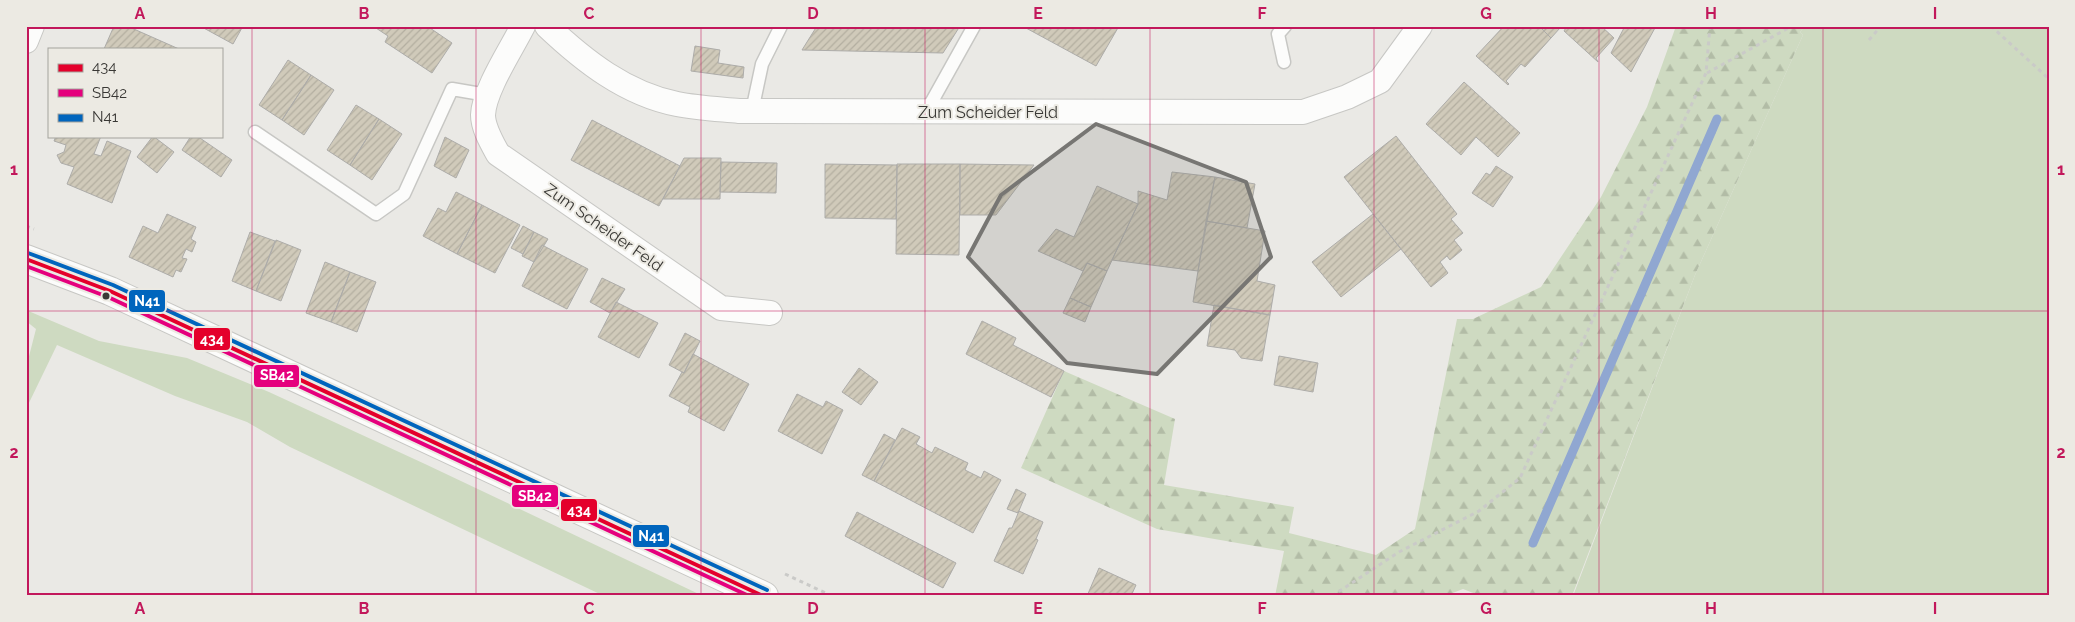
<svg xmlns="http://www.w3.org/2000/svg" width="2075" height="622" viewBox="0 0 2075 622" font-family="Raleway,sans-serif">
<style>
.grass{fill:#cedac1}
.forest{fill:url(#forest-firs)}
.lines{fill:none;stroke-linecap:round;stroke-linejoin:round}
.stream{stroke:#90a7d1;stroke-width:9}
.building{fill:url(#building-hatch);stroke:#adaca9}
.lane-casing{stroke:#c7c7c4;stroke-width:15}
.street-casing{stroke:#c7c7c4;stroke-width:26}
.secondary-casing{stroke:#c7c7c4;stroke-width:30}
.path{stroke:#cacac8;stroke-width:3;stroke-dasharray:4 4;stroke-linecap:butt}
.lane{stroke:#fcfcfb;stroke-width:12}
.street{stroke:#fcfcfb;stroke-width:24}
.secondary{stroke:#fcfcfb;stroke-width:28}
.bus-1-casing{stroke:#eceae3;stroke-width:8}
.bus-2-casing{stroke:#eceae3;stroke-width:8}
.bus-3-casing{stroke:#eceae3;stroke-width:8}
.bus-1{stroke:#e4002b;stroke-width:4}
.bus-2{stroke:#e5007d;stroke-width:4}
.bus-3{stroke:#0065bd;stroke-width:4}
.marked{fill:#777673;fill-opacity:0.2;stroke:#777673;stroke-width:4;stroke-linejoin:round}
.grid{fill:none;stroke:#c2185b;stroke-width:1;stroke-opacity:0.55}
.bus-dot{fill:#393835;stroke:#eceae3;stroke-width:2}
.labels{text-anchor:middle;stroke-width:4;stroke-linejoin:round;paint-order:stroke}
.street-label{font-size:16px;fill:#393835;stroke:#eceae3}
.line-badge{stroke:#eceae3;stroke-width:2}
.badge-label{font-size:14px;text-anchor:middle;font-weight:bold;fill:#fff}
.neatline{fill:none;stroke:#c2185b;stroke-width:2}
.grid-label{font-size:16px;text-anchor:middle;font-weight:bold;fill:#c2185b}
</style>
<defs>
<pattern id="forest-firs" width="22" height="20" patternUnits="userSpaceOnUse" patternTransform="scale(1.25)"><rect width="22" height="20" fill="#cedac1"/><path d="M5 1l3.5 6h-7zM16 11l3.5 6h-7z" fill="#b2bca6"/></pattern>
<pattern id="building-hatch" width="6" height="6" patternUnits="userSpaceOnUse" patternTransform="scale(1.25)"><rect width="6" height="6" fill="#d0caba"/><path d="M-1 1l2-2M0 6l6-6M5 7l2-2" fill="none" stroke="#b3aea0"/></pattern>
</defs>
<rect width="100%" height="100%" fill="#eae9e5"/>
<!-- grass -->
<path class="grass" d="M1805 26H2049V596H1573L1695 275 1803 35 1800 32Z
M26 310 99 341 187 358 269 392 425 464 703 596H604L290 447 247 422 175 396 57 345 26 409V368L36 329 26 321Z"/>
<!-- forest -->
<path class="forest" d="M1676 26H1805L1800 32 1803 35 1695 275 1572 596H1481L1463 589 1445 596H1275L1284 551 1157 529 1021 468 1064 371 1175 419 1164 485 1294 507 1289 533 1376 555 1415 529 1457 319H1473L1541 287 1601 197 1647 107Z"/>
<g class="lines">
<!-- stream -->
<path class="stream" d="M1533 543 1717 119"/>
</g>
<!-- building -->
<path class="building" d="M114 26H127L179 49H104Z
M200 26H243L233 44Z
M373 26H427L452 43 432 73 385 42 388 36Z
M817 26H960L943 53 802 50Z
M1027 26H1119L1096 66 1026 28Z
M1504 26H1539L1551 38 1525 67 1521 64 1506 81 1509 84 1508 85 1476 56Z
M1539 26H1558L1560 28 1551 38Z
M1567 26H1601L1614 38 1596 58 1598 62 1564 31Z
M1625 26H1656L1631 72 1611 53Z
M695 46 720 50 718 63 744 67 743 78 691 71Z
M288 60 311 75 282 120 259 105Z
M311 75 334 90 304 135 282 120Z
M1464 82 1520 133 1498 157 1476 137 1461 155 1426 124Z
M356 105 379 119 350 165 327 150Z
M379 119 402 134 372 180 350 165Z
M592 120 680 166 659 206 571 160Z
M56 136H101L94 154 101 156 107 141 131 151 112 203 67 184 74 167 61 163 57 155 64 152 66 145 54 141Z
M153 136 174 152 157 173 137 157Z
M191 136H197L232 160 221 177 182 150Z
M1396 136 1457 214 1451 219 1463 233 1454 240 1462 250 1450 260 1447 256 1440 262 1448 273 1431 287 1344 177Z
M445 137 469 150 456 178 434 166Z
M684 158H721L720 199H663Z
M721 162 777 163 776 193 720 192Z
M825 164 897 165 896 219 825 218Z
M897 164H960L959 255 896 254Z
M960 164 1034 165 996 215H960Z
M1496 166 1513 177 1493 207 1472 193 1486 173 1490 175Z
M1172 172 1215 177 1198 271 1112 260 1138 204V191L1167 200Z
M1215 177 1255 184 1247 228 1206 221Z
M1097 186 1138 204 1107 271 1087 263 1083 271 1038 251 1056 229 1074 237Z
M456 192 482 205 457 254 423 236 438 208 446 212Z
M482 205 520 225 495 273 457 254Z
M167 214 196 227 191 239 196 242 192 252 186 249 182 258 187 259 181 272 176 270 173 277 129 257 143 226 158 233Z
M1373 214 1401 249 1341 297 1312 262Z
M1206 221 1265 231 1257 281 1275 285 1270 315 1193 302Z
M523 226 534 232 523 254 511 248Z
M250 232 275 241 256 291 232 281Z
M534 232 548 239 534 262 522 256Z
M276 240 301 250 281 301 256 291Z
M542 245 588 269 567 309 522 286Z
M325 262 350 272 331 322 306 313Z
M1087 263 1107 271 1091 307 1070 298Z
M350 272 376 282 357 332 331 322Z
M602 278 625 289 610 313 590 302Z
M1070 298 1091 307 1085 322 1063 313Z
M616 302 658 323 639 358 598 337Z
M1214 305 1270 315 1262 361 1241 358 1235 350 1207 346Z
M982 321 1016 338 1013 345 1064 371 1051 397 966 354Z
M685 333 700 341 684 373 669 365Z
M693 354 749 384 724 431 688 412 690 407 669 396 682 372 684 373Z
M1279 356 1318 363 1313 392 1274 385Z
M859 368 878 382 861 405 842 392Z
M797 394 823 407 826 401 843 410 822 454 778 431Z
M902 428 920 437 916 444 932 453 935 447 968 463 965 470 981 478 984 471 1001 480 973 533 874 481Z
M884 434 895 440 874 481 862 475Z
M1016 489 1026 494 1018 513 1007 509Z
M1019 511 1043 522 1036 539 1038 540 1023 574 994 561 1009 528H1012Z
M857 512 956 563 943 588 845 536Z
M1099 568 1136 585 1131 596H1087Z"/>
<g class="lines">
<defs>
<path id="lane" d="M1284 62 1278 34 1285 26
M752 111 762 64 781 26
M926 112 974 26
M255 132 376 214 404 194 452 89 487 95"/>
<path id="street" d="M523 26C511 50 484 90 483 115 483 128 492 143 498 154L721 308 770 313
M547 26C584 61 626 94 677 104 697 108 718 109 739 111L1303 112 1347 97 1380 81 1420 26
M26 41 32 26"/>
<path id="secondary" d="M26 259 110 291 764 596"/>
</defs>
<!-- lane casing -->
<use href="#lane" class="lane-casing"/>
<!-- street casing -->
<use href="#street" class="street-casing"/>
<!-- secondary casing -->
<use href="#secondary" class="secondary-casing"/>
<!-- path -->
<path class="path" d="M1991 26 2049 79
M1869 40 1881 26
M1707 73 1792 26
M26 226 34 229
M785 574 832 596
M1332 596 1399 552 1479 511 1520 478 1706 73 1710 26"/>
<!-- lane -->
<use href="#lane" class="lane"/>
<!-- street -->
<use href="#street" class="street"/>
<!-- secondary -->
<use href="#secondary" class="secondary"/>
<defs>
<path id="bus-1" d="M26 259 110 291 763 596"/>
<path id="bus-2" d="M26 266 108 297 749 596"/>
<path id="bus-3" d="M28 253 113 285 767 590"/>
</defs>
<!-- bus-1 casing -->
<use href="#bus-1" class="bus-1-casing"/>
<!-- bus-2 casing -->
<use href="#bus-2" class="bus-2-casing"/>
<!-- bus-3 casing -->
<use href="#bus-3" class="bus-3-casing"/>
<!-- bus-1 -->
<use href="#bus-1" class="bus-1"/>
<!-- bus-2 -->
<use href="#bus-2" class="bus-2"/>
<!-- bus-3 -->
<use href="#bus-3" class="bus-3"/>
</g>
<!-- marked area -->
<path class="marked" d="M1096 124 1246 182 1271 257 1157 374 1067 363 968 257 1001 195Z"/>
<!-- grid -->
<path class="grid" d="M252 26V596M476 26V596M701 26V596M925 26V596M1150 26V596M1374 26V596M1599 26V596M1823 26V596M26 311H2049"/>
<!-- markers -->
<circle class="bus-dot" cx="106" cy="296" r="4.5"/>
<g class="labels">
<!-- street labels -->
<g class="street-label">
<text x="988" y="118">Zum Scheider Feld</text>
<text transform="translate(604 227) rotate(35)" y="6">Zum Scheider Feld</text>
</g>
</g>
<g class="line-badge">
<rect x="128" y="289" width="38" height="24" rx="5" fill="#0065bd"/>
<rect x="193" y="327" width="38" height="24" rx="5" fill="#e4002b"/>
<rect x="253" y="364" width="47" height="24" rx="5" fill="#e5007d"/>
<rect x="511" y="484" width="48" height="24" rx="5" fill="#e5007d"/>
<rect x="560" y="498" width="38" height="24" rx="5" fill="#e4002b"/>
<rect x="632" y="524" width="38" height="24" rx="5" fill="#0065bd"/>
</g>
<g class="badge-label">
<text x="147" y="306">N41</text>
<text x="212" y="344">434</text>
<text x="277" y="380">SB42</text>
<text x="535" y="501">SB42</text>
<text x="579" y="515">434</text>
<text x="651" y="541">N41</text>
</g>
<!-- border -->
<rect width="2075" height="622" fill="none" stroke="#eceae3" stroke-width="55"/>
<!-- legend -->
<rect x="48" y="48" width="175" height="90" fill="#eceae3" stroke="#a4a39d"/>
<rect x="58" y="64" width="25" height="8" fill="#e4002b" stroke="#a4a39d"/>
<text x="92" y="72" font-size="15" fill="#393835">434</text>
<rect x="58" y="89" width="25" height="8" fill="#e5007d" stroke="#a4a39d"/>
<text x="92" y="98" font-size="15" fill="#393835">SB42</text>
<rect x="58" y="114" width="25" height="8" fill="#0065bd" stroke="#a4a39d"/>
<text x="92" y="122" font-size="15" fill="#393835">N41</text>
<rect x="28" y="28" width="2020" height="566" class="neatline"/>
<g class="grid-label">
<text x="140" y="19">A</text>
<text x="364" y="19">B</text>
<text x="589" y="19">C</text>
<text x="813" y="19">D</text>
<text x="1038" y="19">E</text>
<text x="1262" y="19">F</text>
<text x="1486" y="19">G</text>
<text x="1711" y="19">H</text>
<text x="1935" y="19">I</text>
<text x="14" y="175">1</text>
<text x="2061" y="175">1</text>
<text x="14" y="458">2</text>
<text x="2061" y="458">2</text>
<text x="140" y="614">A</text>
<text x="364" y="614">B</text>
<text x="589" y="614">C</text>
<text x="813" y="614">D</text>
<text x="1038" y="614">E</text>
<text x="1262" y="614">F</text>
<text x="1486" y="614">G</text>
<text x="1711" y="614">H</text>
<text x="1935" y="614">I</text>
</g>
</svg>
